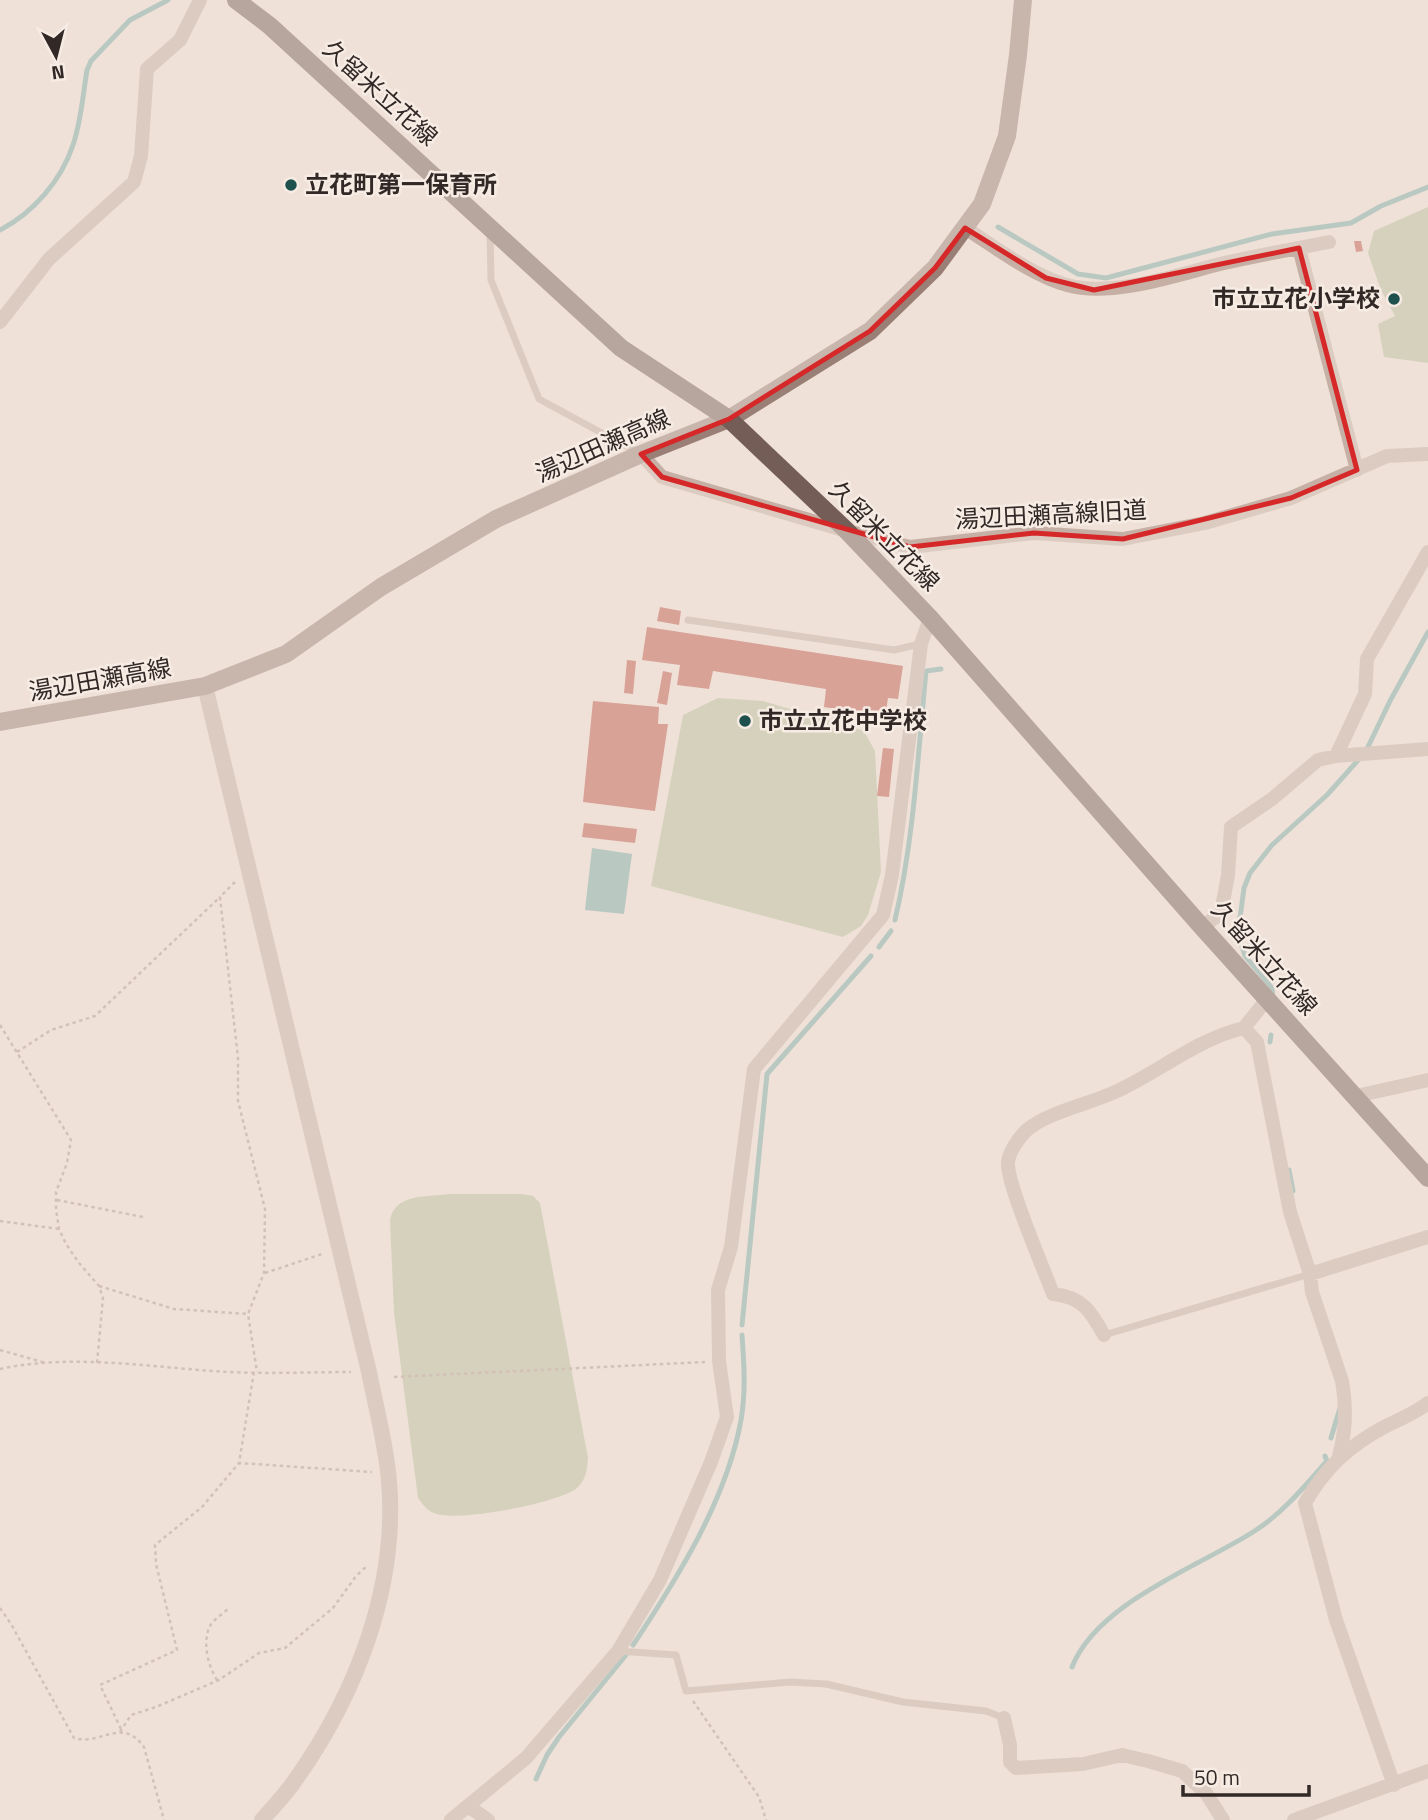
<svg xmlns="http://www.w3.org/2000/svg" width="1428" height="1820" viewBox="0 0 1428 1820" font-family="'Titillium Web','Noto Sans JP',sans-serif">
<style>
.green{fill:#b6bd99}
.water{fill:#79aba6}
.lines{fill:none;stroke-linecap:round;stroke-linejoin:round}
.stream{stroke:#79aba6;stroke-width:5}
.building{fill:#bf5446}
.path{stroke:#b29a8f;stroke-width:2.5;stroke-dasharray:3.5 3.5;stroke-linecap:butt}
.service{stroke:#c6b0a5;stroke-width:7}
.minor{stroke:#c6b0a5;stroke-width:14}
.tertiary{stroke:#c6b0a5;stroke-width:16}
.secondary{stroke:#9a7f77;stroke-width:18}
.primary{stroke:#745d57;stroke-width:18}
.marked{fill:none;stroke:#d62828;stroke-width:5;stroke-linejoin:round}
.poi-dot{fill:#1e514e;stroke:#f7ece4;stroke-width:2.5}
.labels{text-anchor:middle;stroke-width:5;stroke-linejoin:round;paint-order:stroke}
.street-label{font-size:24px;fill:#322826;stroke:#f7ece4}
.poi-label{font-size:24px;font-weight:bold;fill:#322826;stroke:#f7ece4;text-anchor:start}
</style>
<rect width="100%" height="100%" fill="#efe1d8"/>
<!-- green -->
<path class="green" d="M1428 207V363L1384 357 1378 324 1395 316 1381 290 1368 253 1374 231Z
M718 698 763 701 864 731 875 751 881 872 868 915 861 926 843 937 651 886 683 715Z
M450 1194H522L533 1196 540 1203 588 1458C587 1469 586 1480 577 1488 559 1503 456 1523 434 1513 427 1511 422 1503 418 1498L394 1313 390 1220C395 1193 428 1197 450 1194Z"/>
<!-- water -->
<path class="water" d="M592 848 632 854 624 914 585 910Z"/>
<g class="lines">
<!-- stream -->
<path class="stream" d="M998 227 1078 274 1106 278 1272 234 1351 223 1381 206 1428 187
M0 230C33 213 61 181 73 145 81 122 83 94 87 70L91 61 130 20 168 0
M1366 751 1390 701 1428 632
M895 920C914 839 918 753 926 671L941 669
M879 947 891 931
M1273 999 1272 988 1245 956 1238 933 1244 888 1250 873 1272 845 1327 795 1360 758
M1270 1042 1271 1035
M1289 1170 1293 1191
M742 1325 767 1074 871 956
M1331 1438 1340 1408
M633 1645C677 1579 727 1499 741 1420 746 1392 744 1363 742 1335
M1072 1667C1097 1603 1198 1567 1253 1532 1282 1514 1305 1486 1327 1461L1325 1456
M536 1779 547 1755 559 1737 626 1655"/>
</g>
<!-- building -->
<path class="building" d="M1354 241H1361L1363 251 1356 252Z
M660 607 681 611 679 625 657 621Z
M647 627 903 666 898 699 888 698 885 717 824 707 826 689 713 671 709 689 677 685 680 665 642 660Z
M627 660 636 661 633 694 624 693Z
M663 671 672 673 667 705 657 703Z
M593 701 659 707 658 724H668L655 811 583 802Z
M883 748 894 749 889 797 877 796Z
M584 823 637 829 635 843 582 837Z"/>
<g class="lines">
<!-- path -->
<path class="path" d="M235 882 220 897 238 1058V1101L265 1209 264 1273 248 1314 257 1372
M0 1025 71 1140 67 1163 56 1192V1209L59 1229 66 1244 79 1263 99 1286 103 1298 97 1363
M17 1052 51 1030 95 1016 220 897
M57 1200 143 1217
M0 1221 59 1229
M265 1273 322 1254
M99 1286 174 1309 248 1314
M0 1350 46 1363
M0 1369C74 1353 154 1368 229 1372 269 1374 311 1372 351 1372
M254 1372 239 1463 372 1472
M394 1377 705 1362
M0 1608 11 1624 74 1738C101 1746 122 1716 144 1747L164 1820
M217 1680C208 1666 202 1642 210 1626 214 1619 224 1613 230 1607
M693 1701 759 1797 766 1820
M121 1729 100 1685 177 1650 156 1564 155 1545 202 1507 239 1463
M120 1732 131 1715 156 1707 219 1680 259 1653 285 1648 333 1608 356 1576 368 1565"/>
<!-- service -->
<path class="service" d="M490 231 491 280 539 399 637 452
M688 620 894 650 920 644
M1104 1335 1310 1274
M618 1651 676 1655 686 1691 790 1682 826 1684 903 1702 986 1711 1004 1718"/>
<!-- minor -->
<path class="minor" d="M965 228C997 248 1031 275 1067 285 1113 298 1179 274 1224 263 1259 255 1294 249 1329 242
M1299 248 1357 470
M0 322 49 259 134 182 141 156 147 69 180 40 200 0
M641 454 662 477 847 531 910 547 1034 533 1123 539 1205 523 1291 498 1387 456 1428 454
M1336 756 1365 694 1367 659 1428 552
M1202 927 1221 913 1228 875 1231 827 1272 799 1318 760 1336 756 1428 749
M1267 999 1244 1028 1257 1042 1290 1212 1310 1274 1312 1292 1342 1381C1347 1408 1346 1431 1339 1456
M1356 1096 1428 1080
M1310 1274 1428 1237
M1104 1335C1091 1312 1083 1297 1053 1294 1044 1269 1006 1183 1008 1162 1009 1152 1019 1137 1027 1130 1048 1112 1089 1104 1115 1092 1159 1072 1197 1039 1244 1028
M1004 1718 1010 1745V1762L1016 1768 1083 1764 1122 1755 1148 1761 1182 1771 1206 1793 1223 1820
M1394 1785 1336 1620 1305 1503C1325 1468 1349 1446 1384 1427 1398 1420 1416 1413 1428 1403
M468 1806 488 1820
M451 1820 526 1758 618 1651 660 1580 711 1462 727 1417 719 1361 718 1290 731 1247 754 1069 883 915 892 875 921 644 930 618
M1294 1820 1428 1771"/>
<!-- tertiary -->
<path class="tertiary" d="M205 686 369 1372C376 1408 386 1444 389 1481 398 1587 356 1694 296 1779 286 1794 273 1807 262 1820"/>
<!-- secondary -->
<path class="secondary" d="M0 722 205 686 286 654 381 587 496 519 641 454 729 419 870 331 935 268 982 204 1007 136 1018 55 1023 0"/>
<!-- primary -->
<path class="primary" d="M236 0 270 26 621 348 729 419 847 531 930 618 1202 927 1428 1178"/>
</g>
<!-- marked area -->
<path d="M0 0H1428V1820H0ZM965 228 1046 278 1094 290 1299 248 1357 470 1291 498 1123 539 1034 533 910 547 662 477 641 454 729 419 870 331 935 268Z" fill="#efe1d8" fill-opacity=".55" fill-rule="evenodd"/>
<path class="marked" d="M965 228 1046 278 1094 290 1299 248 1357 470 1291 498 1123 539 1034 533 910 547 662 477 641 454 729 419 870 331 935 268Z"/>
<!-- markers -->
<g class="poi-dot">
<circle cx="291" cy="185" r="7"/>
<circle cx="1394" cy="299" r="7"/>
<circle cx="745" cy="721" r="7"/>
</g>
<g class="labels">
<!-- street labels -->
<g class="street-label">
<text transform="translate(380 93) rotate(42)" y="8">久留米立花線</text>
<text transform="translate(603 446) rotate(-24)" y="8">湯辺田瀬高線</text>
<text transform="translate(1051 515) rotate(-3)" y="8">湯辺田瀬高線旧道</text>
<text transform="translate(884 536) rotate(45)" y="8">久留米立花線</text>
<text transform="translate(100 680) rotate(-10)" y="8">湯辺田瀬高線</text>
<text transform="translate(1264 958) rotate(48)" y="8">久留米立花線</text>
</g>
<!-- poi labels -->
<g class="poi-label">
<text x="305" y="193">立花町第一保育所</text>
<text x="1380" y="307" text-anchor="end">市立立花小学校</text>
<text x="759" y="729">市立立花中学校</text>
</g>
</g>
<!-- north arrow -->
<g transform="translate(56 56) rotate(173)" stroke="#f7ece4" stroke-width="5" paint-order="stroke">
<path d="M0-5L12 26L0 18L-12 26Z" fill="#322826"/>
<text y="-10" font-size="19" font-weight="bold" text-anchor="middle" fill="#322826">N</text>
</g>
<!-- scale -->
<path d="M1183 1785v10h126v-10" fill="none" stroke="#322826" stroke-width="3.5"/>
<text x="1194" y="1785" font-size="21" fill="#322826" stroke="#f7ece4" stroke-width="5" paint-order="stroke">50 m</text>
</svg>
